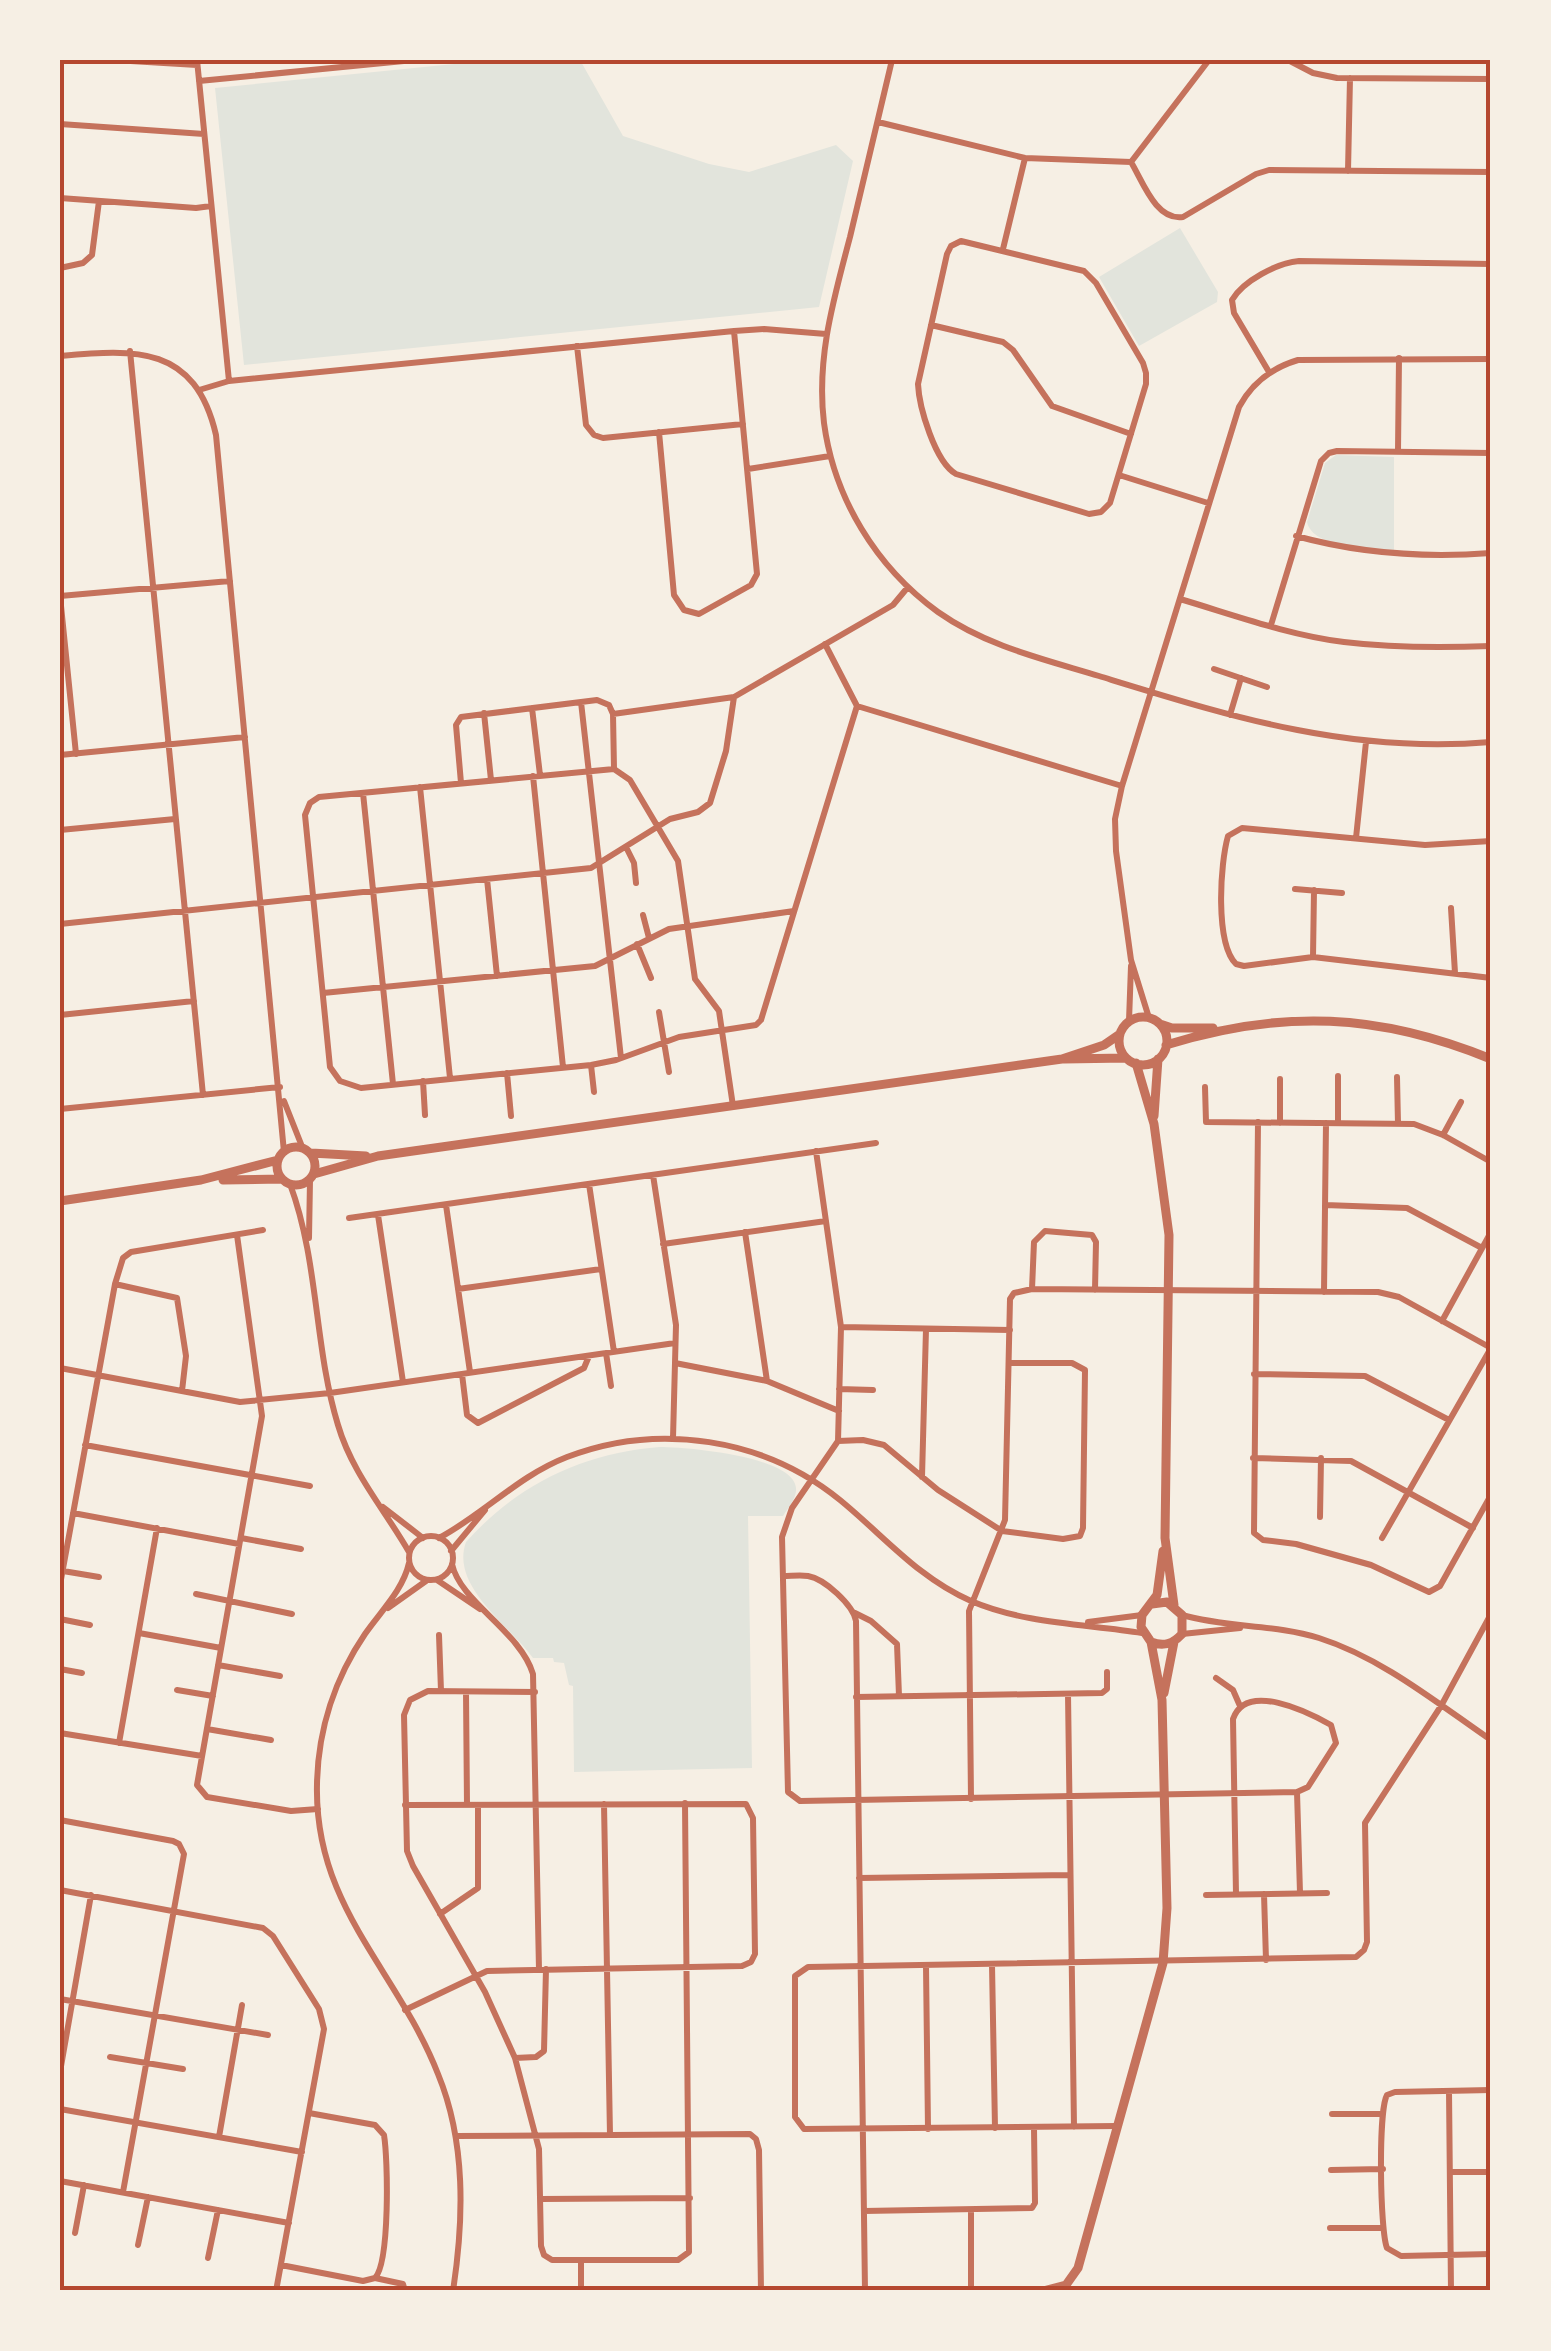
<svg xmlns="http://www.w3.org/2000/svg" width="1551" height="2351" viewBox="0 0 1551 2351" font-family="Karla,sans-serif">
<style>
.green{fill:#e2e4dc}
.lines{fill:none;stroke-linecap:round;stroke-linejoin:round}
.minor{stroke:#c5725c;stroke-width:6}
.tertiary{stroke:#c5725c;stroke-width:9}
.neatline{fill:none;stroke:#b5482f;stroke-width:4}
</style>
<rect width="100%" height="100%" fill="#f6efe4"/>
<!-- green -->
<path class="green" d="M494 60H580L623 136 709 164 749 172 836 145 853 161 819 307 244 365 215 88Z
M1180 228 1218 292 1217 302 1139 346 1099 277Z
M1336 455 1394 457V550C1370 547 1313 549 1307 522L1325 463Z
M660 1447C685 1447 794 1456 796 1488 797 1498 788 1508 783 1516H748L752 1768 574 1772 573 1686 569 1685 564 1663 554 1662 553 1658H533C509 1625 450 1586 466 1542 518 1484 583 1453 660 1447Z"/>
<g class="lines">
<!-- minor -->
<path class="minor" d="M114 60 197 65
M197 60 229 381
M892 60C878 119 864 178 850 237 834 298 816 358 824 423 834 498 876 567 938 612 986 646 1043 659 1099 676 1233 717 1348 754 1491 742
M1288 60 1313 73 1337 78 1491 79
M199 81 414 60
M878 122 1025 158 1131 162 1209 60
M60 124 204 134
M1131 162C1143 182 1156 221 1183 217L1256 174 1269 170 1491 172
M1348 171 1350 78
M60 198 196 208 211 206
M961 241 1084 271 1096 283 1143 363 1146 373V384L1110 503 1101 512 1089 514 956 474C935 462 919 407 918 384L947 254 951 246Z
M1003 249 1025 158
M60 268 83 263 92 255 99 201
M931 325 1003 342 1013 350 1052 406 1131 434
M577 346 586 425 594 435 603 438 743 424
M130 351 203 1095
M60 356C136 349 195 345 216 435L284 1152
M1269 372 1234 313 1232 300C1243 281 1277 263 1299 261L1491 264
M199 390 229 381 734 331 764 329 826 334
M659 432 674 595 684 610 699 614 751 585 757 574 734 331
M1398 451 1399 358
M748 469 830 456
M1119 475 1208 503
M1296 536C1361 554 1424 558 1491 553
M60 596 230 581
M60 596 76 754
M1180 599C1234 615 1288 635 1344 642 1393 648 1442 648 1491 646
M1271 625 1321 461 1329 453 1337 451 1491 453
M1214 669 1267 687
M581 702 621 1058
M857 706 1122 786
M532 708 540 775
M484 713 491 780
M613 714 734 697 893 605 908 587
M1230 715 1241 678
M60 755 245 737
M614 769 319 797 310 803 305 815 330 1067 340 1081 361 1088 591 1065 616 1060 679 1037 756 1025 761 1020 857 706 825 644
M614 769 630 780 678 861 695 979 719 1011 733 1106
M533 776 563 1067
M461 783 456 725 461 717 597 700 609 705 613 714 614 769
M420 787 450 1078
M363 793 393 1084
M60 830 175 819
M1356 838 1366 742
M1491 841 1425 845 1242 828 1228 836C1220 864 1215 943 1236 964L1244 966 1313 957 1491 978
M626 847 634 863 636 883
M487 879 497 976
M1295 889 1342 893
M1451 908 1455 973
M643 915 649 938
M60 924 591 868 670 819 698 812 710 803 726 751 734 697
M637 944 651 978
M1313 957 1314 890
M323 993 595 966 669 929 794 911
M659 1012 669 1072
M60 1015 194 1001
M1149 1018 1131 960 1116 851 1115 819 1122 786 1239 407C1252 383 1271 368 1298 360L1491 359
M1129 1021 1131 966
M591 1065 594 1092
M507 1073 511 1116
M1397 1077 1398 1124
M1280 1079V1123
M423 1081 425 1115
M1205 1087 1206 1122 1414 1124 1443 1135 1491 1162
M284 1101 303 1149
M60 1109 280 1087
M1258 1122 1254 1533 1263 1540 1296 1544 1371 1565 1429 1592 1440 1586 1491 1495
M1338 1123V1076
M1443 1135 1461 1102
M816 1151 841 1327 838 1441 792 1508 782 1537 788 1792 800 1801 1297 1792 1308 1787 1336 1743 1331 1725C1308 1712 1246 1681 1233 1719L1236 1894
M653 1175 676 1325 673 1438
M290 1184C319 1262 314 1347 338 1425 352 1473 385 1510 409 1552
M589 1184 614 1352
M446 1205 470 1372
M1325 1205 1407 1208 1482 1248
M378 1215 403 1382
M349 1218 876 1143
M745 1232 767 1381
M237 1235 262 1416 197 1785 207 1797 291 1811 318 1809
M309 1238 310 1180
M663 1244 826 1221
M115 1284 177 1298 186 1356 182 1391
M458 1289 601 1269
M1032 1289 1034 1242 1045 1231 1092 1235 1096 1242 1095 1290
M1324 1292 1326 1123
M1442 1321 1491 1232
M841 1327 1010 1330
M606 1353 611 1386
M675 1363 767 1381 839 1411
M60 1368 240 1402 330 1393 675 1343
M462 1374 467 1415 478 1423 584 1368 589 1356
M1254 1374 1365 1376 1449 1420
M839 1389 873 1390
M838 1441 863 1440 884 1445 938 1490 1002 1531 1063 1539 1080 1536 1083 1528 1085 1370 1072 1363H1009
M85 1445 310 1486
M1253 1458 1351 1461 1473 1528
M922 1477 926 1329
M383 1507 423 1538
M73 1513 239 1544
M1320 1517 1321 1458
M409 1558a22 22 0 1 1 44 0a22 22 0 1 1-44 0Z
M241 1538 301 1549
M439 1538C484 1514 518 1476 567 1457 658 1422 764 1438 840 1500 883 1535 918 1578 971 1601 1025 1624 1086 1624 1142 1633
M451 1551 485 1510
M409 1563C403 1590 381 1611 365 1634 335 1678 318 1730 317 1784 314 1907 397 1969 438 2074 466 2142 464 2219 453 2291
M452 1564C460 1602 520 1631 533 1674L539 1970
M63 1571 99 1577
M783 1576C791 1576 801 1575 808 1576 825 1579 853 1605 856 1621L865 2291
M437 1580 480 1609
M60 1585 115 1284 123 1258 131 1252 263 1230
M196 1594 292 1614
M388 1608 426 1581
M855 1613 871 1621 897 1644 899 1696
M1182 1615C1227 1628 1275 1624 1319 1638 1382 1658 1437 1703 1491 1740
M60 1619 90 1625
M1088 1622 1142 1615
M139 1633 221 1648
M1182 1634 1240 1628
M439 1635 441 1691
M218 1665 280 1676
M60 1669 82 1673
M1216 1678 1233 1690 1240 1706
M177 1690 213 1696
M466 1692 467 1805
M535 1692 428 1691 410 1700 404 1715 407 1851 413 1866 485 1992 515 2058 539 2149 541 2246 544 2255 552 2260H678L689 2252 685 1803
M1068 1694 1074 2127
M856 1697 1102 1693 1107 1689V1672
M207 1729 271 1740
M60 1733 202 1756
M119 1743 157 1528
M1297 1792 1300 1893
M971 1799 969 1611 1005 1520 1010 1299 1014 1293 1032 1289 1378 1292 1399 1297 1491 1348 1382 1538
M604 1804 610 2135
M405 1805 746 1804 753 1818 755 1954 751 1962 742 1966 487 1971 405 2010
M60 1820 173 1841 179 1844 184 1854 123 2192
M859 1878 1070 1875
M60 1890 263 1928 273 1936 319 2009 324 2029 276 2291
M1264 1894 1266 1960
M1206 1895 1327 1893
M440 1914 478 1888V1805
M992 1965 995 2128
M926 1966 928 2129
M60 1999 268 2035
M110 2057 183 2069
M515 2058 536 2057 544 2051 546 1969
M60 2072 91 1895
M1491 2090 1395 2092 1387 2095C1378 2111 1380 2231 1387 2248L1401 2256 1491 2254
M1449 2091 1451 2291
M60 2109 302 2152
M309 2113 375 2125 384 2135C388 2159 390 2262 375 2278
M1332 2114H1381
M1117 2126 804 2129 795 2117V1976L808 1967 1356 1957 1364 1950 1367 1942 1365 1823 1441 1706 1491 1614
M456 2136 750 2134 756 2139 759 2150 761 2291
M219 2137 242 2005
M1331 2170 1383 2169
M1450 2172H1491
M60 2181 289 2223
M541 2199 690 2198
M971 2210V2291
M864 2211 1032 2208 1035 2203 1034 2128
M1330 2228H1383
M75 2233 84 2185
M138 2245 148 2197
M208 2258 218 2210
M581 2262V2291
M281 2265 363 2281 375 2278 403 2284 405 2291"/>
<!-- tertiary -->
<path class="tertiary" d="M1119 1041a24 24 0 1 1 48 0a24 24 0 1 1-48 0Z
M1160 1024 1172 1028H1213
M1166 1045C1282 1009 1379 1013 1491 1059
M1064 1059 1126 1058
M1136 1063 1154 1124 1169 1235 1165 1538 1174 1605
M1154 1116 1158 1059
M277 1166a19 19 0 1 1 38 0a19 19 0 1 1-38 0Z
M311 1153 366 1156
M314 1174 378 1156 1062 1059 1104 1045 1120 1034
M223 1180 282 1179
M60 1201 201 1180 278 1160
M1152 1604 1167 1602 1182 1615V1634C1173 1644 1164 1647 1151 1642L1141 1627 1142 1615 1157 1595 1163 1551
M1164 1693 1174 1642
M1043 2291 1066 2285 1078 2268 1163 1963 1167 1908 1162 1700 1151 1642"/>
</g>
<!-- border -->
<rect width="1551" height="2351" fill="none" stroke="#f6efe4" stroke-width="125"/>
<rect x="62" y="62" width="1426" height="2226" class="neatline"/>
</svg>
